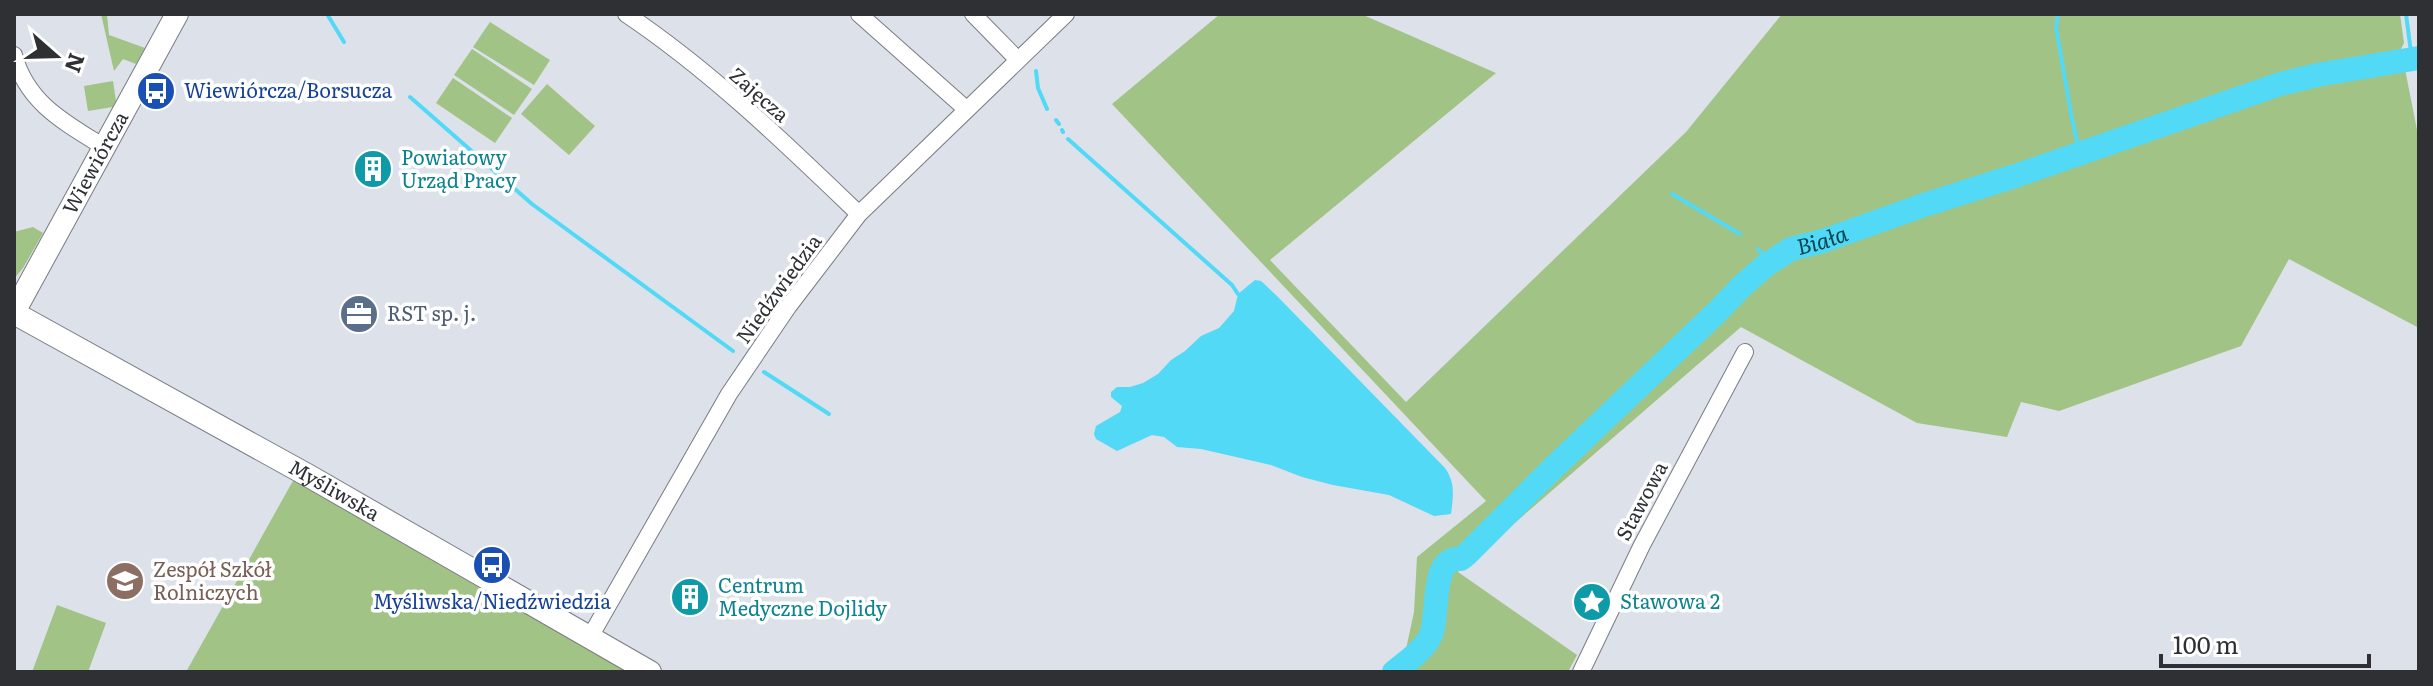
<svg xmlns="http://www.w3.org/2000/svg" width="2433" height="686" viewBox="0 0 2433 686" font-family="Literata,serif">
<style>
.green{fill:#a1c385}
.water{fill:#52d9f6}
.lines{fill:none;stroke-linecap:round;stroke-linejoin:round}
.stream{stroke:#52d9f6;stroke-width:4}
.river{stroke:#52d9f6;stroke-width:24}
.street-casing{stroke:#787c84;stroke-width:18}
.secondary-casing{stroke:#787c84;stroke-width:24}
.street{stroke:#fff;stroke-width:16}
.secondary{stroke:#fff;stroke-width:22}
.labels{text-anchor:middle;stroke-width:7;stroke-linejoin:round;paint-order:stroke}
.transit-label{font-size:20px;fill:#164399;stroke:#fff;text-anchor:start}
.street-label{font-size:20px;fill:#2f3034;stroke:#fff}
.culture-label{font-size:20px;fill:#0d838f;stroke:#fff;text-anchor:start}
.service-label{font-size:20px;fill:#4e5e75;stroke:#fff;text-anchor:start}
.education-label{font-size:20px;fill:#785e54;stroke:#fff;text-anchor:start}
.water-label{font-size:22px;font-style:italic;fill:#044450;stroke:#fff}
</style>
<rect width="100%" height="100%" fill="#dce1ea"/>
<!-- green -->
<path class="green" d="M101 14H107L109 35 145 48 136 64 123 59 114 71Z
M1220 14H1361L1496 73 1270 260 1406 402 1686 132 1782 14H2400L2404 43 2401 49 2419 140V328L2289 259 2241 346 2059 411 2021 402 2007 437 1917 423 1741 327 1458 572 1577 655 1568 672H1392L1403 663 1414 612 1417 557 1486 501 1112 104Z
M490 22 550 60 534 85 473 47Z
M472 49 532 89 514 115 454 75Z
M453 78 512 118 495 143 436 103Z
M113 81 116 101 113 107 88 111 84 86Z
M547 84 595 126 569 155 521 114Z
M33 227 43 233 23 268 14 279V232Z
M294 479 630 672H186Z
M57 605 106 623 88 672H32Z"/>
<!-- water -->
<path class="water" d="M1255 280 1261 281 1277 296 1445 468C1456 484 1453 496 1451 514L1434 516 1389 495 1333 485 1302 477 1271 465 1201 449 1177 447 1164 437 1152 435 1117 451 1096 439 1094 434 1096 426 1120 412 1122 406 1111 397V392L1117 387H1130L1143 383 1158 374 1171 360 1185 351 1201 336 1219 328 1234 311 1238 294Z"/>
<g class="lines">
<!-- stream -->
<path class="stream" d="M327 14 344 42
M2058 14 2056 27 2071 114 2080 154
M2406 14 2412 60
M1036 71 1038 88 1047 109
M410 97 532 204 733 351
M1056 120 1059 124
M1062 130 1063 132
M1068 139 1232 285 1238 294
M1672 194 1740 234
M1758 249 1770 262
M764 372 829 414"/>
<!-- river -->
<path class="river" id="s1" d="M1394 672C1406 662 1423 651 1430 637 1440 618 1429 555 1461 559L1466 555 1551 470 1717 312 1742 286 1766 265 1791 249 1823 241 1921 206 2015 176 2280 84 2317 75 2419 58"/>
<defs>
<path id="street" d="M626 14C711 71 786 144 859 214
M859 14 966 109
M973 14 1018 60
M14 55C27 103 64 122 104 147
M590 637 729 394 788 307 859 214 1066 14
M1581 672 1642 545 1745 352"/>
<g id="secondary">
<path id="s2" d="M14 312 177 14"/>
<path id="s3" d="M14 313 309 476 650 672"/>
</g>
</defs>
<!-- street casing -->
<use href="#street" class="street-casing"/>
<!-- secondary casing -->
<use href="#secondary" class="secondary-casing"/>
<!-- street -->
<use href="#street" class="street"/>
<!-- secondary -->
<use href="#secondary" class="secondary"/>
</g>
<!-- icons -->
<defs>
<symbol id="bus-disc" viewBox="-11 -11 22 22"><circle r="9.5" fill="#1a4fb4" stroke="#fff"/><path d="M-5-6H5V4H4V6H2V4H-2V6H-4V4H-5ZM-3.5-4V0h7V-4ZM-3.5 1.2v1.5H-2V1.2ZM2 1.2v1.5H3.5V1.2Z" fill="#fff"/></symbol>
<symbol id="building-disc" viewBox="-11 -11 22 22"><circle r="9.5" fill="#0f9aa8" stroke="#fff"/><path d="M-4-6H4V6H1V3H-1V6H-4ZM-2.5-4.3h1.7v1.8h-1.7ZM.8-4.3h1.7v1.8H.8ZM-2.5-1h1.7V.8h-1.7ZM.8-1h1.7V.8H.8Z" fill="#fff"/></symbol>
<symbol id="office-disc" viewBox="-11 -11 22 22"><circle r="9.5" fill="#5c6f8a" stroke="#fff"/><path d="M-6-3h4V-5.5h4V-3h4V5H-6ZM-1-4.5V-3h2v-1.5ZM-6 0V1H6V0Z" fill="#fff"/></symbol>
<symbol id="school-disc" viewBox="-11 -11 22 22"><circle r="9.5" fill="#8d6e63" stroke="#fff"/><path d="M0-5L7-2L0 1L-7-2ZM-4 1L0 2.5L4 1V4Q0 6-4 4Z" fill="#fff"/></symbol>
<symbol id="sight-disc" viewBox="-11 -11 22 22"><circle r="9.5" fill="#0f9aa8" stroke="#fff"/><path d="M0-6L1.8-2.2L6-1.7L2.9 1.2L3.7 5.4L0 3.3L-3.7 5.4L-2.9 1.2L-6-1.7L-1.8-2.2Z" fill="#fff"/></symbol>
</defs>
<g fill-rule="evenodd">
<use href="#bus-disc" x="134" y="69" width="44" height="44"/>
<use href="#building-disc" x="351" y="147" width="44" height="44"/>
<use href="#office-disc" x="337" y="292" width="44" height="44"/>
<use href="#bus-disc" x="470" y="543" width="44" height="44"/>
<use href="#school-disc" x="103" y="559" width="44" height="44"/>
<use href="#building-disc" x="668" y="575" width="44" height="44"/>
<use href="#sight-disc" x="1570" y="580" width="44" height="44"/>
</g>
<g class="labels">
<!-- transit labels -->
<g class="transit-label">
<text x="184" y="98">Wiewiórcza/Borsucza</text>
<text x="492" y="609" text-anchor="middle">Myśliwska/Niedźwiedzia</text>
</g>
<!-- street labels -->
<g class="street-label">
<text transform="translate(759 95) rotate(41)" y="7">Zajęcza</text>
<text dy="7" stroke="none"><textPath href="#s2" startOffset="170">Wiewiórcza</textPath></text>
<text transform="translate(779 289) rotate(-54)" y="7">Niedźwiedzia</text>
<text dy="7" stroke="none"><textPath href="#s3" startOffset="366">Myśliwska</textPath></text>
<text transform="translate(1642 501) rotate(-62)" y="7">Stawowa</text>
</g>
<!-- culture labels -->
<g class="culture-label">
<text x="401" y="165">Powiatowy<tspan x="401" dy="23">Urząd Pracy</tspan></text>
<text x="718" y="593">Centrum<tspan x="718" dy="23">Medyczne Dojlidy</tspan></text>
<text x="1620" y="609">Stawowa 2</text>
</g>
<!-- service labels -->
<g class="service-label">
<text x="387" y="321">RST sp. j.</text>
</g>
<!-- education labels -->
<g class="education-label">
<text x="153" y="577">Zespół Szkół<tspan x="153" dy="23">Rolniczych</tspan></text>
</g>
<!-- water labels -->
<g class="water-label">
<text dy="8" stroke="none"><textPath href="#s1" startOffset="628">Biała</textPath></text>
</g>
</g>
<!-- border -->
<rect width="2433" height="686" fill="none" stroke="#2f3034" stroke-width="32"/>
<!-- north arrow -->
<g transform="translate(56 56) rotate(110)" stroke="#ffffff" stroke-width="6" paint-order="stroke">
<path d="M0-6L14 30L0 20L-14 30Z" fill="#2f3034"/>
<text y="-12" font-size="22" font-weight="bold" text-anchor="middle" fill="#2f3034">N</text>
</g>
<!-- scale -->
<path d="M2161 654v12h208v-12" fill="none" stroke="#2f3034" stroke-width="4"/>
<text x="2173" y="654" font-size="24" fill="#2f3034" stroke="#ffffff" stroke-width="6" paint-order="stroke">100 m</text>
</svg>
